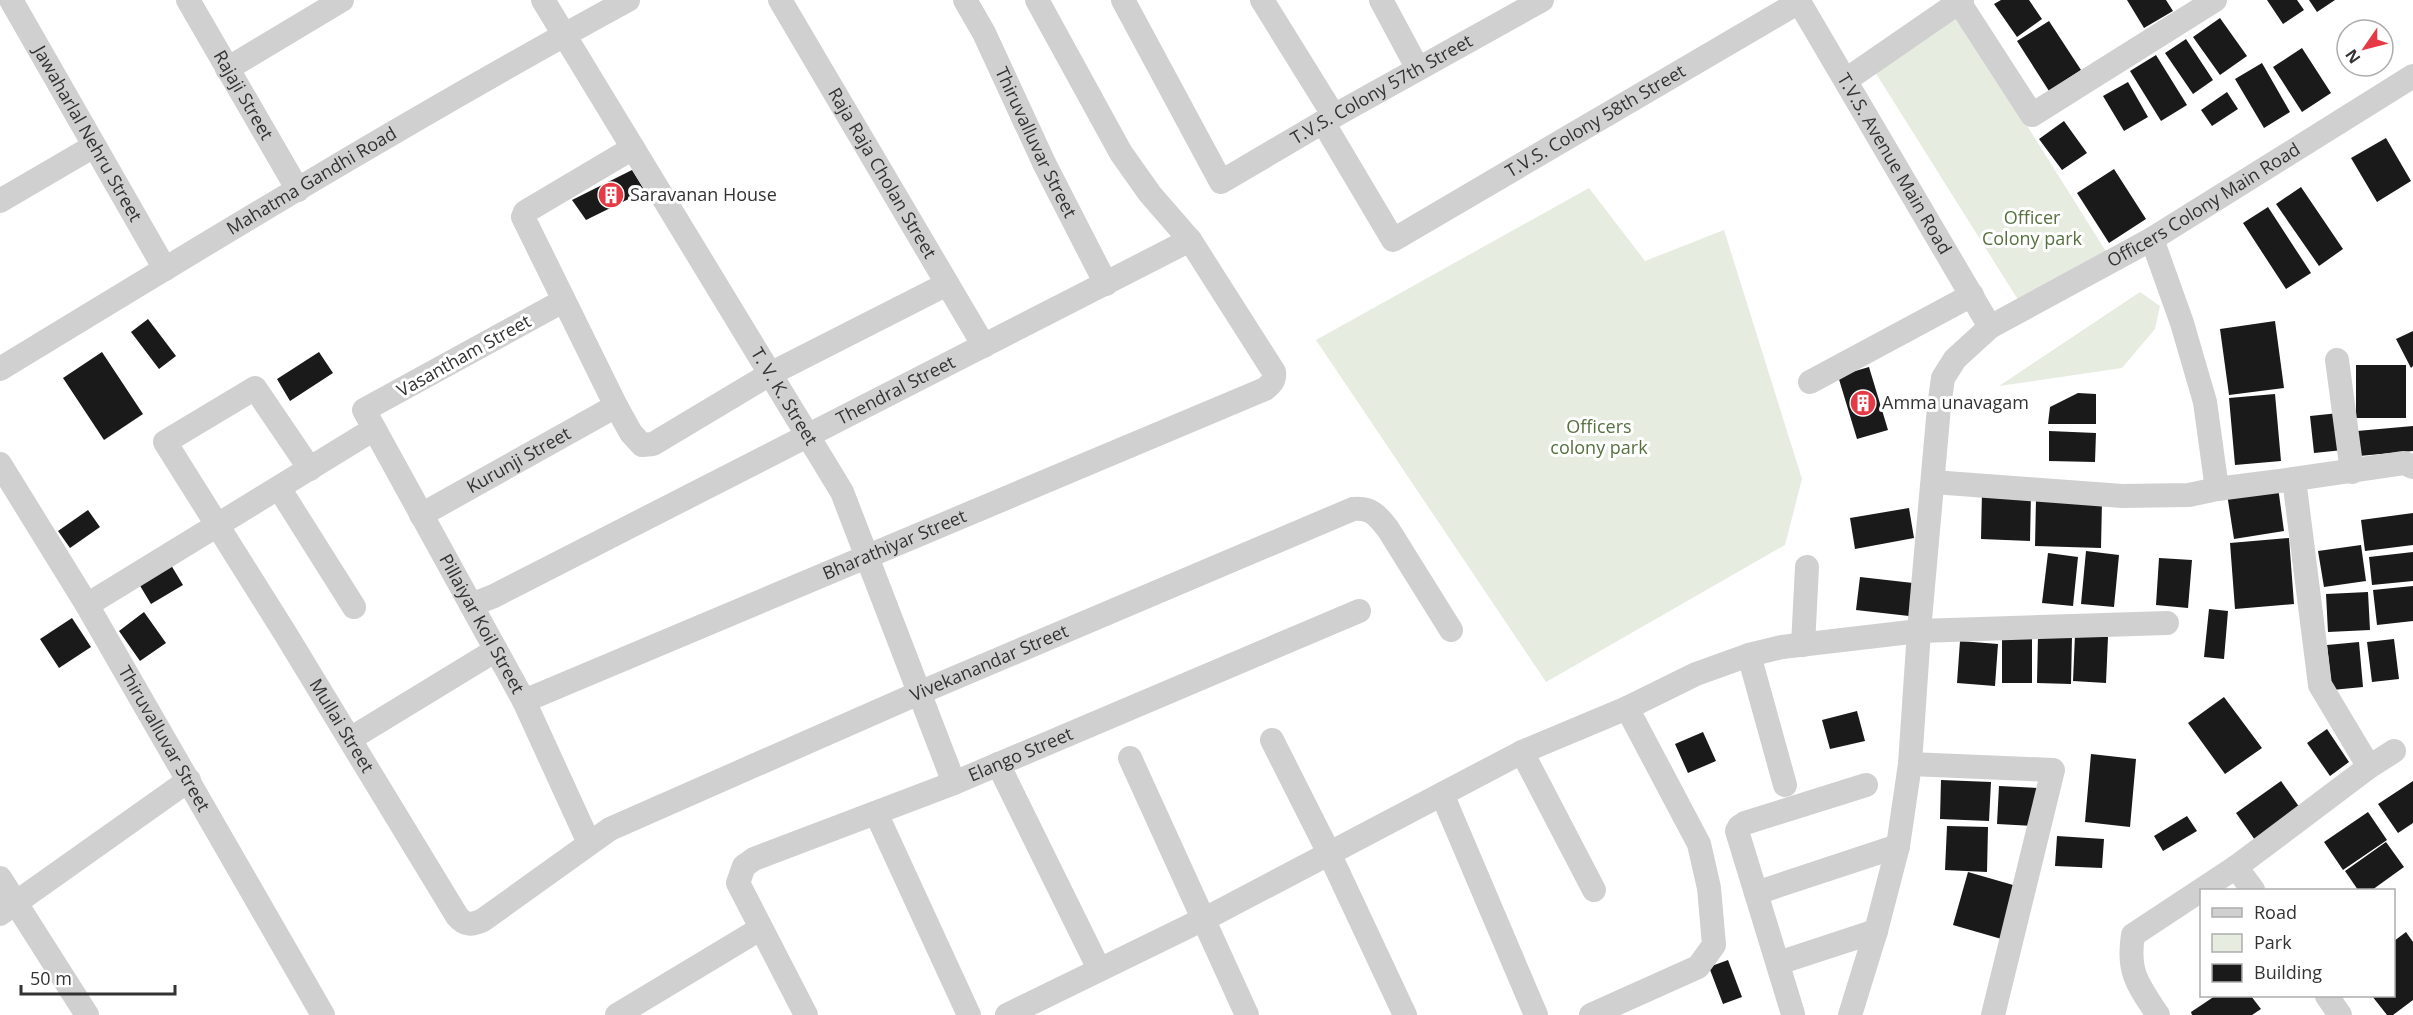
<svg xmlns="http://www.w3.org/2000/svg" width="2413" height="1015" viewBox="0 0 2413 1015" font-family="'Open Sans',sans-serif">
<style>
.green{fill:#e6ecdf}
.building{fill:#1a1a1a}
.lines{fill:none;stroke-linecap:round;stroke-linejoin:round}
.minor{stroke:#d0d0d0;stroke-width:24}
.labels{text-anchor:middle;stroke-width:6;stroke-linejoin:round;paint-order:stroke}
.street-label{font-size:18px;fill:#333;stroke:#fff}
.poi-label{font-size:18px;fill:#333;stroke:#fff;text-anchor:start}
.park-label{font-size:18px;fill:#56703f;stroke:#fff}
</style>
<rect width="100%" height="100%" fill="#fff"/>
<!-- green -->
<path class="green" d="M1957 14 2112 261 2027 314 1875 72Z
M1589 188 1645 261 1724 230 1802 479 1785 545 1546 682 1316 340Z
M2140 292 2160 306 2155 329 2122 368 1999 386Z"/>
<!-- building -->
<path class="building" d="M2001 0H2029L2042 19 2017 37 1994 4Z
M2127 0H2166L2173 11 2144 28Z
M2267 0H2297L2304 10 2283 24Z
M2309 0H2335L2317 12Z
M2220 18 2247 56 2220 75 2193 37Z
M2049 21 2081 70 2049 91 2017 41Z
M2186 39 2213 80 2193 94 2165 53Z
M2302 48 2331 93 2302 112 2273 67Z
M2156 55 2187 105 2161 121 2130 71Z
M2262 63 2290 112 2264 128 2235 79Z
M2128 82 2148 117 2124 131 2103 96Z
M2227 92 2238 109 2212 126 2201 110Z
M2064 121 2087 153 2062 170 2039 139Z
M2386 138 2411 181 2377 202 2351 158Z
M2114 169 2146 219 2109 243 2077 193Z
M632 170 645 191 586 220 572 200Z
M2301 187 2343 249 2319 266 2276 204Z
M2268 207 2311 273 2286 289 2243 223Z
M148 319 176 356 159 369 131 332Z
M2275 321 2284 388 2229 395 2220 329Z
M2413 331V366L2411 368 2396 339Z
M102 352 143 414 104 440 63 378Z
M319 352 333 373 290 401 277 379Z
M2356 365H2406V418H2356Z
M1869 367 1888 430 1857 439 1838 376Z
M2078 393 2096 394V424H2048L2050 407Z
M2275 394 2281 461 2235 465 2229 398Z
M2339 413 2343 450 2314 453 2310 416Z
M2413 426V451L2359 456 2357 431Z
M2049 431 2096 433 2095 462 2049 461Z
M2278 487 2284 531 2234 539 2227 494Z
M1982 491 2031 493 2030 541 1981 539Z
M2036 499 2102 501 2101 548 2035 546Z
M1909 508 1914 538 1855 549 1850 518Z
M88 510 100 527 70 548 58 531Z
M2413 513V545L2365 551 2361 520Z
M2289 538 2294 604 2235 609 2230 543Z
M2361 545 2366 581 2324 587 2318 551Z
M2086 551 2119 555 2114 607 2081 604Z
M2413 552V581L2372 585 2369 557Z
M2048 553 2078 557 2073 606 2042 603Z
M2159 558 2192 560 2188 608 2156 605Z
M171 565 183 585 151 604 139 584Z
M1860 577 1913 583 1909 616 1856 610Z
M2413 586V621L2377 625 2373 590Z
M2368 592 2370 630 2328 632 2326 594Z
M2209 609 2228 611 2224 659 2204 657Z
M144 612 166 643 140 661 119 631Z
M72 618 91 647 59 668 40 639Z
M2038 635 2072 636 2071 684 2037 683Z
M2075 635 2108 637 2106 683 2073 681Z
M2002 638H2032V683H2002Z
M2394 639 2399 679 2372 682 2367 642Z
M1960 641 1998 644 1995 686 1957 683Z
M2359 642 2363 687 2332 690 2327 645Z
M2224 697 2262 748 2225 774 2188 723Z
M1857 711 1865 741 1830 749 1822 720Z
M2327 729 2349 762 2330 776 2307 743Z
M1703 732 1716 761 1688 773 1675 744Z
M2091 754 2136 759 2130 827 2085 822Z
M1941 780 1991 782 1989 821 1940 819Z
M2281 781 2300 808 2255 840 2236 813Z
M2413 781V823L2398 833 2378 804Z
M1999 786 2038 788 2036 826 1997 824Z
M2368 812 2387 840 2343 870 2324 842Z
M2187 816 2197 831 2163 851 2154 836Z
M1947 826 1988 827 1987 872 1945 870Z
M2057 836 2104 839 2102 868 2055 866Z
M2386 842 2404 867 2372 890H2358L2345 871Z
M1968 872 2020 887 2005 940 1953 925Z
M2406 932 2413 942V1000L2393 1015H2387L2372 996H2394V941Z
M1728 960 1742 997 1723 1004 1709 967Z
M2215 996H2251L2261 1009 2252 1015H2192L2191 1012Z"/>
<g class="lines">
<!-- minor -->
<g class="minor">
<path id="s1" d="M11 0 165 269"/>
<path id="s2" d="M188 0 298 190"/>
<path id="s3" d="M543 0 842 492 954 783"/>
<path id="s4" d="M780 0 984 346"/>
<path id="s5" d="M965 0 984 33 1045 165 1106 284"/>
<path id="s6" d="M1123 0 1221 182 1323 122 1542 0"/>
<path d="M1262 0 1334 116"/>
<path d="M1381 0 1418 69"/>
<path id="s7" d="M1798 0 1990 327"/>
<path d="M1959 2 2032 115 2215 0"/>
<path d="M227 69 342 0"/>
<path d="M1846 80 1962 0"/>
<path id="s8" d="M1323 122 1393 240 1799 2"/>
<path d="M633 148 525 212 523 217 616 406 631 433 642 445 653 444 770 374 947 284"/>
<path d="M0 201 94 146"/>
<path d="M2152 239 2182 323 2205 402 2217 489 2294 479 2320 685 2369 767 2236 867 2133 935C2127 972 2138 985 2158 1015"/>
<path id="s9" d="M563 301 364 410 524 701 589 843"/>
<path d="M2337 360 2352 472"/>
<path id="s10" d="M0 369C207 243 415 116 628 0"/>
<path d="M1810 382 1972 295"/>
<path id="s11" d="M0 464 87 605 323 1015"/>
<path id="s12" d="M310 469 255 388 165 442 285 633 457 916C465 926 472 925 483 920L610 829 919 693 1353 509C1371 507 1377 515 1388 529L1451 630"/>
<path d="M2294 479 2404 463 2413 467"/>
<path d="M1933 482 2122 496 2189 495 2217 489"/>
<path d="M279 488 354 607"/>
<path id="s13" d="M421 515 616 406"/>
<path d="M87 605 374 429"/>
<path id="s14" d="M471 605 494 596 1190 240"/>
<path d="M1803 645 1807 567"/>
<path d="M1749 655 1785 785"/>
<path id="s15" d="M524 701 1265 389C1271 384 1275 381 1274 372L1190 240 1150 194 1121 153 1037 0"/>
<path d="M350 739 496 650"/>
<path d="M1272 740 1329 853 1405 1015"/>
<path d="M1522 752 1594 890"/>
<path d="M1130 758 1247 1015"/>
<path d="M998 764 1099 969"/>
<path d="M1910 764 2053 770 1993 1015"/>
<path d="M2369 767 2394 751"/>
<path d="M1442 794 1536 1015"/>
<path d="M876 813 969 1015"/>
<path d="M2236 867 2253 890"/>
<path d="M0 878 87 1015"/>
<path d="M1756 893 1898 846"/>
<path d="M0 914 189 780"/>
<path d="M1778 963 1876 931"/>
<path d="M2327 996 2340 1015"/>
<path d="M1793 1014 1737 831 1739 827 1745 823 1866 785"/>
<path d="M617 1015 760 929"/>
<path id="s16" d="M806 1015 738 883 744 866 754 859 954 783 1359 611"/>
<path d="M1007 1015 1216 913 1522 752 1627 708 1696 674 1749 655 1782 647 1919 631 2167 623"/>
<path d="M1591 1015 1698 967 1714 945 1709 888 1699 844 1627 708"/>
<path id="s17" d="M1850 1015 1876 931 1898 846 1910 764 1919 631 1939 407 1943 378 1955 359 1990 327 2152 239 2413 76"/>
</g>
</g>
<!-- icons -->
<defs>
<symbol id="building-disc" viewBox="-11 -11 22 22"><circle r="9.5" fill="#e63946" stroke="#fff"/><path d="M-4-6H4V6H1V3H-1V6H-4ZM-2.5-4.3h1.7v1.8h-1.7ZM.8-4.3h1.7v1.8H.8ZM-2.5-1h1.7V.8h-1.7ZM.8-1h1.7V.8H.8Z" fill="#fff"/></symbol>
</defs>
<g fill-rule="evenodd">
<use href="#building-disc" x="596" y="180" width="30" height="30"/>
<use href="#building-disc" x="1848" y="388" width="30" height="30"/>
</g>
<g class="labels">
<!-- street labels -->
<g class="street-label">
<text dy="6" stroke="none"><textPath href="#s6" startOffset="392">T.V.S. Colony 57th Street</textPath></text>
<text dy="6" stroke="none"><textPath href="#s2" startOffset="110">Rajaji Street</textPath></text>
<text dy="6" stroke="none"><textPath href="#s8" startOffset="372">T.V.S. Colony 58th Street</textPath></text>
<text dy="6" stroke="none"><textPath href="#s1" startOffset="154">Jawaharlal Nehru Street</textPath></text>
<text dy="6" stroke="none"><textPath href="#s5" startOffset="159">Thiruvalluvar Street</textPath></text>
<text dy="6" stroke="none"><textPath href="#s7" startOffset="190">T.V.S. Avenue Main Road</textPath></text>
<text dy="6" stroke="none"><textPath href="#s4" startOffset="201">Raja Raja Cholan Street</textPath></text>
<text dy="6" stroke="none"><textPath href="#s10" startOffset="364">Mahatma Gandhi Road</textPath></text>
<text dy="6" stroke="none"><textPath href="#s17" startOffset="962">Officers Colony Main Road</textPath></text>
<text transform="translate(464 356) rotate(-29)" y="6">Vasantham Street</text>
<text dy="6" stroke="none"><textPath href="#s14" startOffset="476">Thendral Street</textPath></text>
<text dy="6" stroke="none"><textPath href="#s3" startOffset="464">T. V. K. Street</textPath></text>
<text dy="6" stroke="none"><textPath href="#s13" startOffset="112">Kurunji Street</textPath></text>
<text dy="6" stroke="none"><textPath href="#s15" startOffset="402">Bharathiyar Street</textPath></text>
<text dy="6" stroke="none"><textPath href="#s9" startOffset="471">Pillaiyar Koil Street</textPath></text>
<text dy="6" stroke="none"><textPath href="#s12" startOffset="1359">Vivekanandar Street</textPath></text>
<text dy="6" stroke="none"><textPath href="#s12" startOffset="537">Mullai Street</textPath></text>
<text dy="6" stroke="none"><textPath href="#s11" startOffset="320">Thiruvalluvar Street</textPath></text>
<text dy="6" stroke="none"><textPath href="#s16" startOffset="465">Elango Street</textPath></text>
</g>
<!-- poi labels -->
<g class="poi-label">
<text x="630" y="201">Saravanan House</text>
<text x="1882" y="409">Amma unavagam</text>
</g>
<!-- park labels -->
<g class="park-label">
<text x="2032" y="224">Officer<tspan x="2032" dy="21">Colony park</tspan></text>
<text x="1599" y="433">Officers<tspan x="1599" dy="21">colony park</tspan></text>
</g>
</g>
<!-- legend -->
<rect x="2200" y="889" width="195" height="108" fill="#ffffff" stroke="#adadad" stroke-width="1.5"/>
<rect x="2212" y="908" width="30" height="9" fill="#d0d0d0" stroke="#adadad" stroke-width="1.5"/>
<text x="2254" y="919" font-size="18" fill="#333333">Road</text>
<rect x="2212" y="934" width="30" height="18" fill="#e6ecdf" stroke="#adadad" stroke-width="1.5"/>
<text x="2254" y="949" font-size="18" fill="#333333">Park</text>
<rect x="2212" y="964" width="30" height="18" fill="#1a1a1a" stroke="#adadad" stroke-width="1.5"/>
<text x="2254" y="979" font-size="18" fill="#333333">Building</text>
<!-- north arrow -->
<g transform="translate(2365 48) rotate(235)"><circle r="28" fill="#ffffff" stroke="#adadad" stroke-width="1.5"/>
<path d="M0-4.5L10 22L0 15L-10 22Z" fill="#e63946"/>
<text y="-9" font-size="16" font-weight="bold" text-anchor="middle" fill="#333333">N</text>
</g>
<!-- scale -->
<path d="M21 985v9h154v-9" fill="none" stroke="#333333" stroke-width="3"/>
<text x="30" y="985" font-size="18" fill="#333333" stroke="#ffffff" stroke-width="4.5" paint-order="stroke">50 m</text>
</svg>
